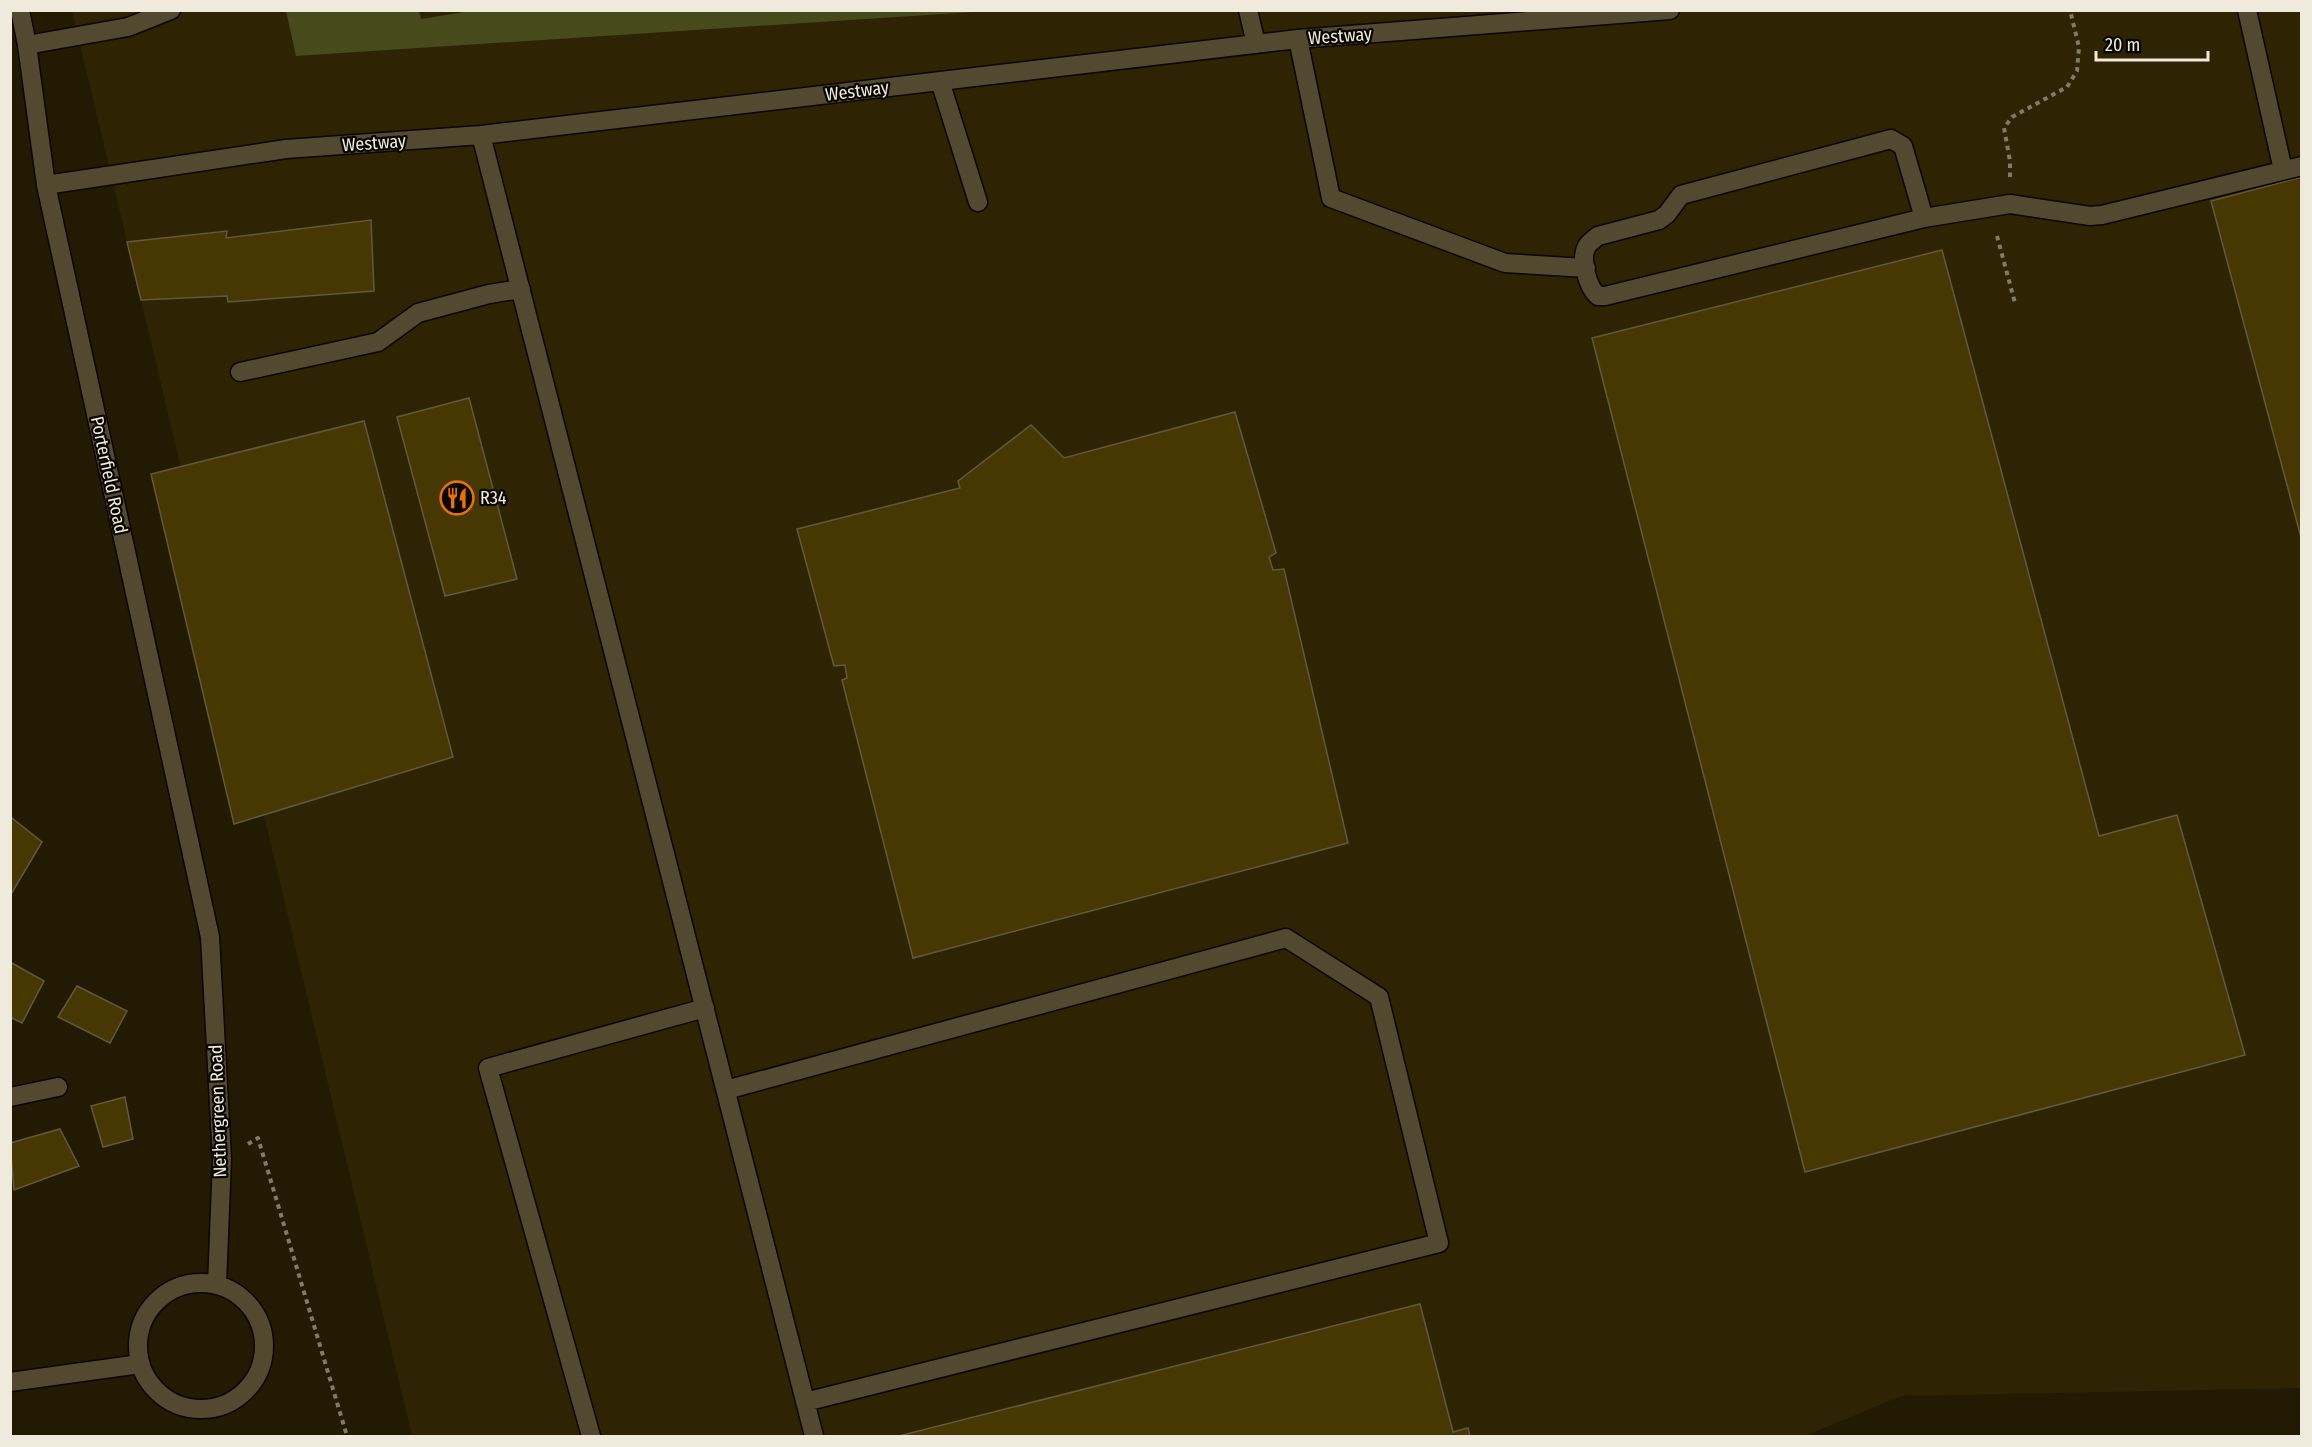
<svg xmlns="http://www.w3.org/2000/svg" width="2312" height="1447" viewBox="0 0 2312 1447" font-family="'Fira Sans Condensed',sans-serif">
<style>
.built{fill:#2e2303}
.forest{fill:#474a1a}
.building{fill:#473703;stroke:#61583f;stroke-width:1.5}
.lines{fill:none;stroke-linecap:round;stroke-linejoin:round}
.minor-casing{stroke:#0c0500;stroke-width:21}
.path{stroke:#827a68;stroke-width:4;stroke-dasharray:4.5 4.5;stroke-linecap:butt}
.minor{stroke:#524930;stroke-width:18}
.labels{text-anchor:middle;stroke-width:4.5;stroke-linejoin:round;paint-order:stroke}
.street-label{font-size:18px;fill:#f0eadc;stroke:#090601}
.poi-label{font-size:18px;fill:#f0eadc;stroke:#090601;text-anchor:start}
</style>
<rect width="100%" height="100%" fill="#231a04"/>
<!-- built -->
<path class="built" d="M72 11H2301V1388L1901 1396 1805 1436H412Z"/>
<!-- forest -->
<path class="forest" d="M477 10H989V11L296 56 286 11H419L421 19Z"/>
<!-- building -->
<path class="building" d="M2302 177V541L2211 201Z
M371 220 374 291 228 302 227 296 141 300 127 242 227 231 226 238Z
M1942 250 2099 836 2177 815 2245 1055 1805 1172 1592 338Z
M469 398 517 579 445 596 397 417Z
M1235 412 1276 553 1269 557 1273 570 1284 569 1348 843 913 958 842 680 847 678 845 665 834 666 797 529 960 488 958 481 1031 425 1064 458Z
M364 421 453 757 234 824 151 474Z
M12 818 42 842 10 896V820Z
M10 962 44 981 22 1023 10 1017Z
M77 986 127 1011 110 1043 58 1017Z
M125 1097 133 1139 103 1147 91 1106Z
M60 1129 79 1166 14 1190 10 1143Z
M1420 1304 1453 1432 1468 1428 1470 1436H899Z"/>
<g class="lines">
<defs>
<path id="minor" d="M20 10 27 45 46 185 210 937 222 1159 217 1285
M1248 10 1256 44
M2247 10 2283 170
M1298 39 1331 198 1505 263 1586 268
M27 45 128 27 171 10
M940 81 978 202
M481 135 814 1436
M46 185 286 149 481 135 1298 39 1670 10
M1924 218 1903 146 1891 139 1681 195 1667 214 1659 220 1598 236C1594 239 1590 242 1587 246 1580 258 1587 287 1598 296H1605L1924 218 2010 204 2090 216 2102 215 2302 166
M240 372 378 342 418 313 489 294 521 289
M726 1090 1286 938 1379 997 1439 1243 805 1402
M10 1097 58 1087
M138 1346a63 63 0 1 1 126 0a63 63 0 1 1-126 0Z
M10 1382 140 1364
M591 1436 488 1068 705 1008"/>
</defs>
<!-- minor casing -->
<use href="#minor" class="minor-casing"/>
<!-- path -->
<path class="path" d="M2010 177V161L2004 128 2012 117 2067 87 2077 71 2079 47 2070 10
M1997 236 2015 303
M248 1144 258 1138 347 1436"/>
<!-- minor -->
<use href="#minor" class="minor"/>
</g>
<!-- icons -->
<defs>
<symbol id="restaurant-ring" viewBox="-11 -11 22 22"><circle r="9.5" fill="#090601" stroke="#e8710a" stroke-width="1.5"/><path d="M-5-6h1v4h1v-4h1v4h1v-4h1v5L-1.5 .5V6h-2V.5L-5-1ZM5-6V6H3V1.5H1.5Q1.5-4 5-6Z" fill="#e8710a"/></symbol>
</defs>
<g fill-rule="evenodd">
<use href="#restaurant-ring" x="438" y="479" width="38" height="38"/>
</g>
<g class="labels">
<!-- street labels -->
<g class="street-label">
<text transform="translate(1340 36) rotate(-4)" y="6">Westway</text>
<text transform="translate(857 91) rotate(-7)" y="6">Westway</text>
<text transform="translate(374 143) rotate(-4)" y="6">Westway</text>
<text transform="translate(109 475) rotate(78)" y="6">Porterfield Road</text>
<text transform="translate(218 1111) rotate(-92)" y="6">Nethergreen Road</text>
</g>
<!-- poi labels -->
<g class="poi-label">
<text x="480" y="504">R34</text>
</g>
</g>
<!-- border -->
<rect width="2312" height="1447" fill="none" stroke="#f0eadc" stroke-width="24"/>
<!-- scale -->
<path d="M2096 51v9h112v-9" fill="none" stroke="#f0eadc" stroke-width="3"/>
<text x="2105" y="51" font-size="18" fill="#f0eadc" stroke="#090601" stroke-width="4.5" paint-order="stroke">20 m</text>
</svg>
